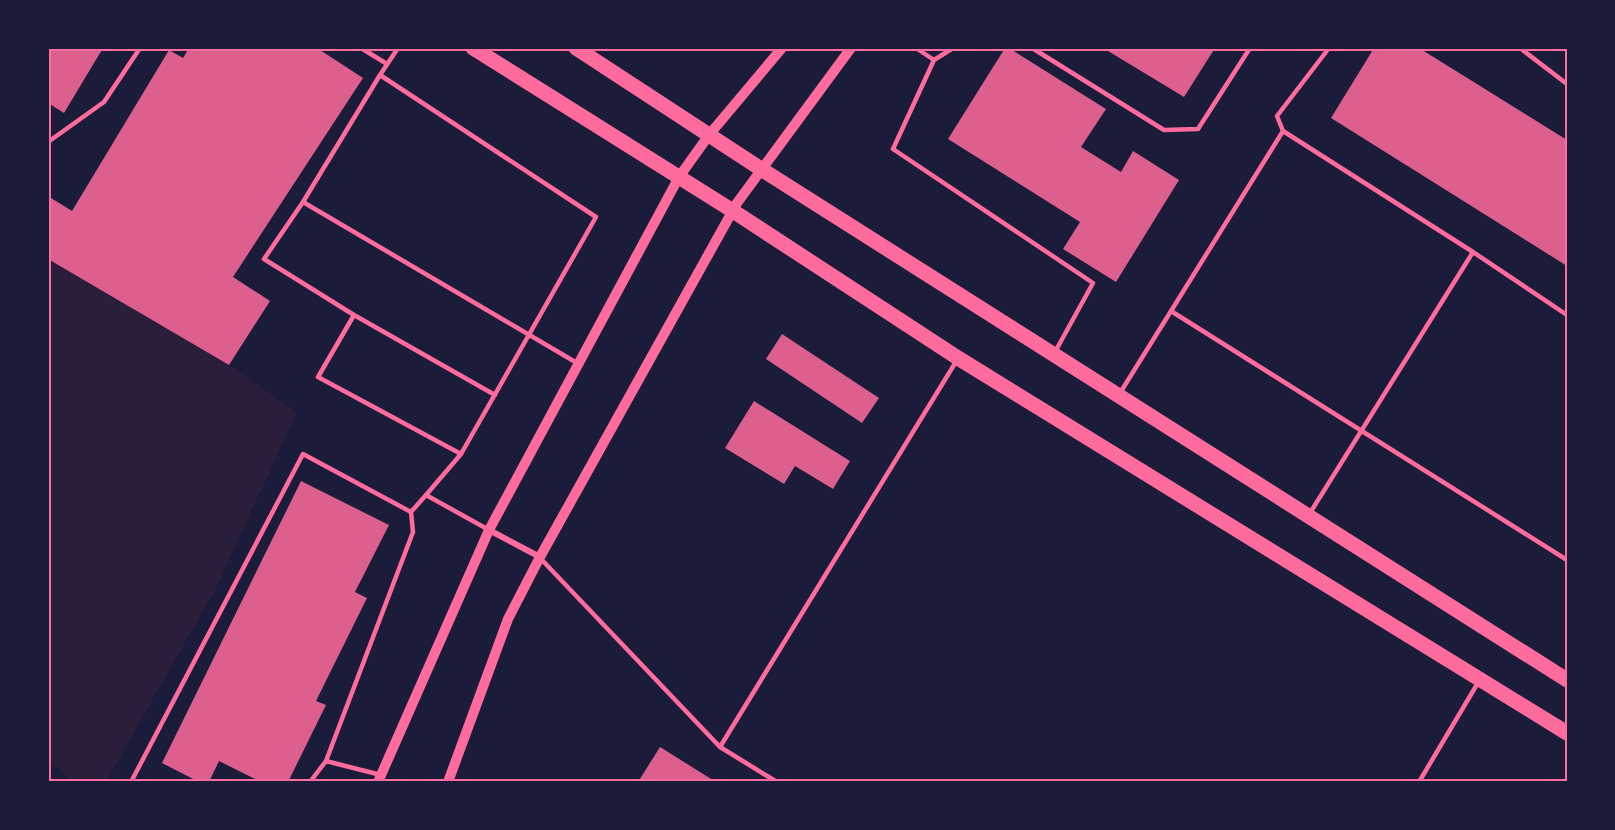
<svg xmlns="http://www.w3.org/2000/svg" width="1615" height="830" viewBox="0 0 1615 830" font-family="'Noto Sans',sans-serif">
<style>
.green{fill:#2a1e3b}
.building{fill:#dd5f8e}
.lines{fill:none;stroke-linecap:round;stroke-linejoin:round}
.service{stroke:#ff6b9d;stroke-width:4.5}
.minor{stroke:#ff6b9d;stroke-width:6}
.tertiary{stroke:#ff6b9d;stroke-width:10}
.primary{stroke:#ff6b9d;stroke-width:15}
.neatline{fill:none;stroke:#ff6b9d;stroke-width:2}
</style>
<rect width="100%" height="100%" fill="#1b1b3a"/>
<!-- green -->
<path class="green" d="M48 259 229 365 297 412 216 588 106 782H68L64 773 48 762Z"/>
<!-- building -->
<path class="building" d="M48 48H103L64 113 48 103Z
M189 48H317L363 78 233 277 270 301 229 365 48 259V206L51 198 72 211 169 50 183 58Z
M1005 48H1009L1106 109 1081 147 1121 172 1133 151 1179 180 1116 282 1063 249 1080 222 948 139Z
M1103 48H1215L1184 97Z
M1374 48H1419L1567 140V266L1331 118Z
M782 334 879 398 862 423 766 359Z
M754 401 850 461 833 489 795 466 784 484 725 448Z
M301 481 389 525 355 592 367 598 316 701 326 705 288 782H261L219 761 209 782H199L162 763Z
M660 747 716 782H638Z"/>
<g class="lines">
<!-- service -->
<path class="service" d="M361 48 387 64
M916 48 934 60 953 48
M1032 48 1164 130 1198 129 1250 48
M1520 48 1567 84
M934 60 893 149 1093 283 1055 352
M380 75 398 48
M1283 131 1277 116 1329 48
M48 142 104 102 140 48
M303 202 577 363
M1171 311 1567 560
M354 315 318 377 461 454
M1120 393 1283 131 1473 252
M1310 513 1473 252 1567 315
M489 530 426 495 461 454 596 217 380 75 303 202 264 259 354 315 495 395
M541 559 720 747 777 782
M720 747 957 360
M381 775 326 761 413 532 411 512
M131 782 303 454 411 512 426 495
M310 782 326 761
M1419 782 1479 681"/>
<!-- minor -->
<path class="minor" d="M489 530 540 557"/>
<!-- tertiary -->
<path class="tertiary" d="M378 782 489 530 679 177 709 135 782 48
M448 782 508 619 540 557 737 203 851 48"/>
<!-- primary -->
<path class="primary" d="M473 48 733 211 958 358 1567 733
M576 48 761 169 1567 680"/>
</g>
<!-- border -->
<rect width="1615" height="830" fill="none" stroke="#1b1b3a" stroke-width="99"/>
<rect x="50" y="50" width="1516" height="730" class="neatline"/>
</svg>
